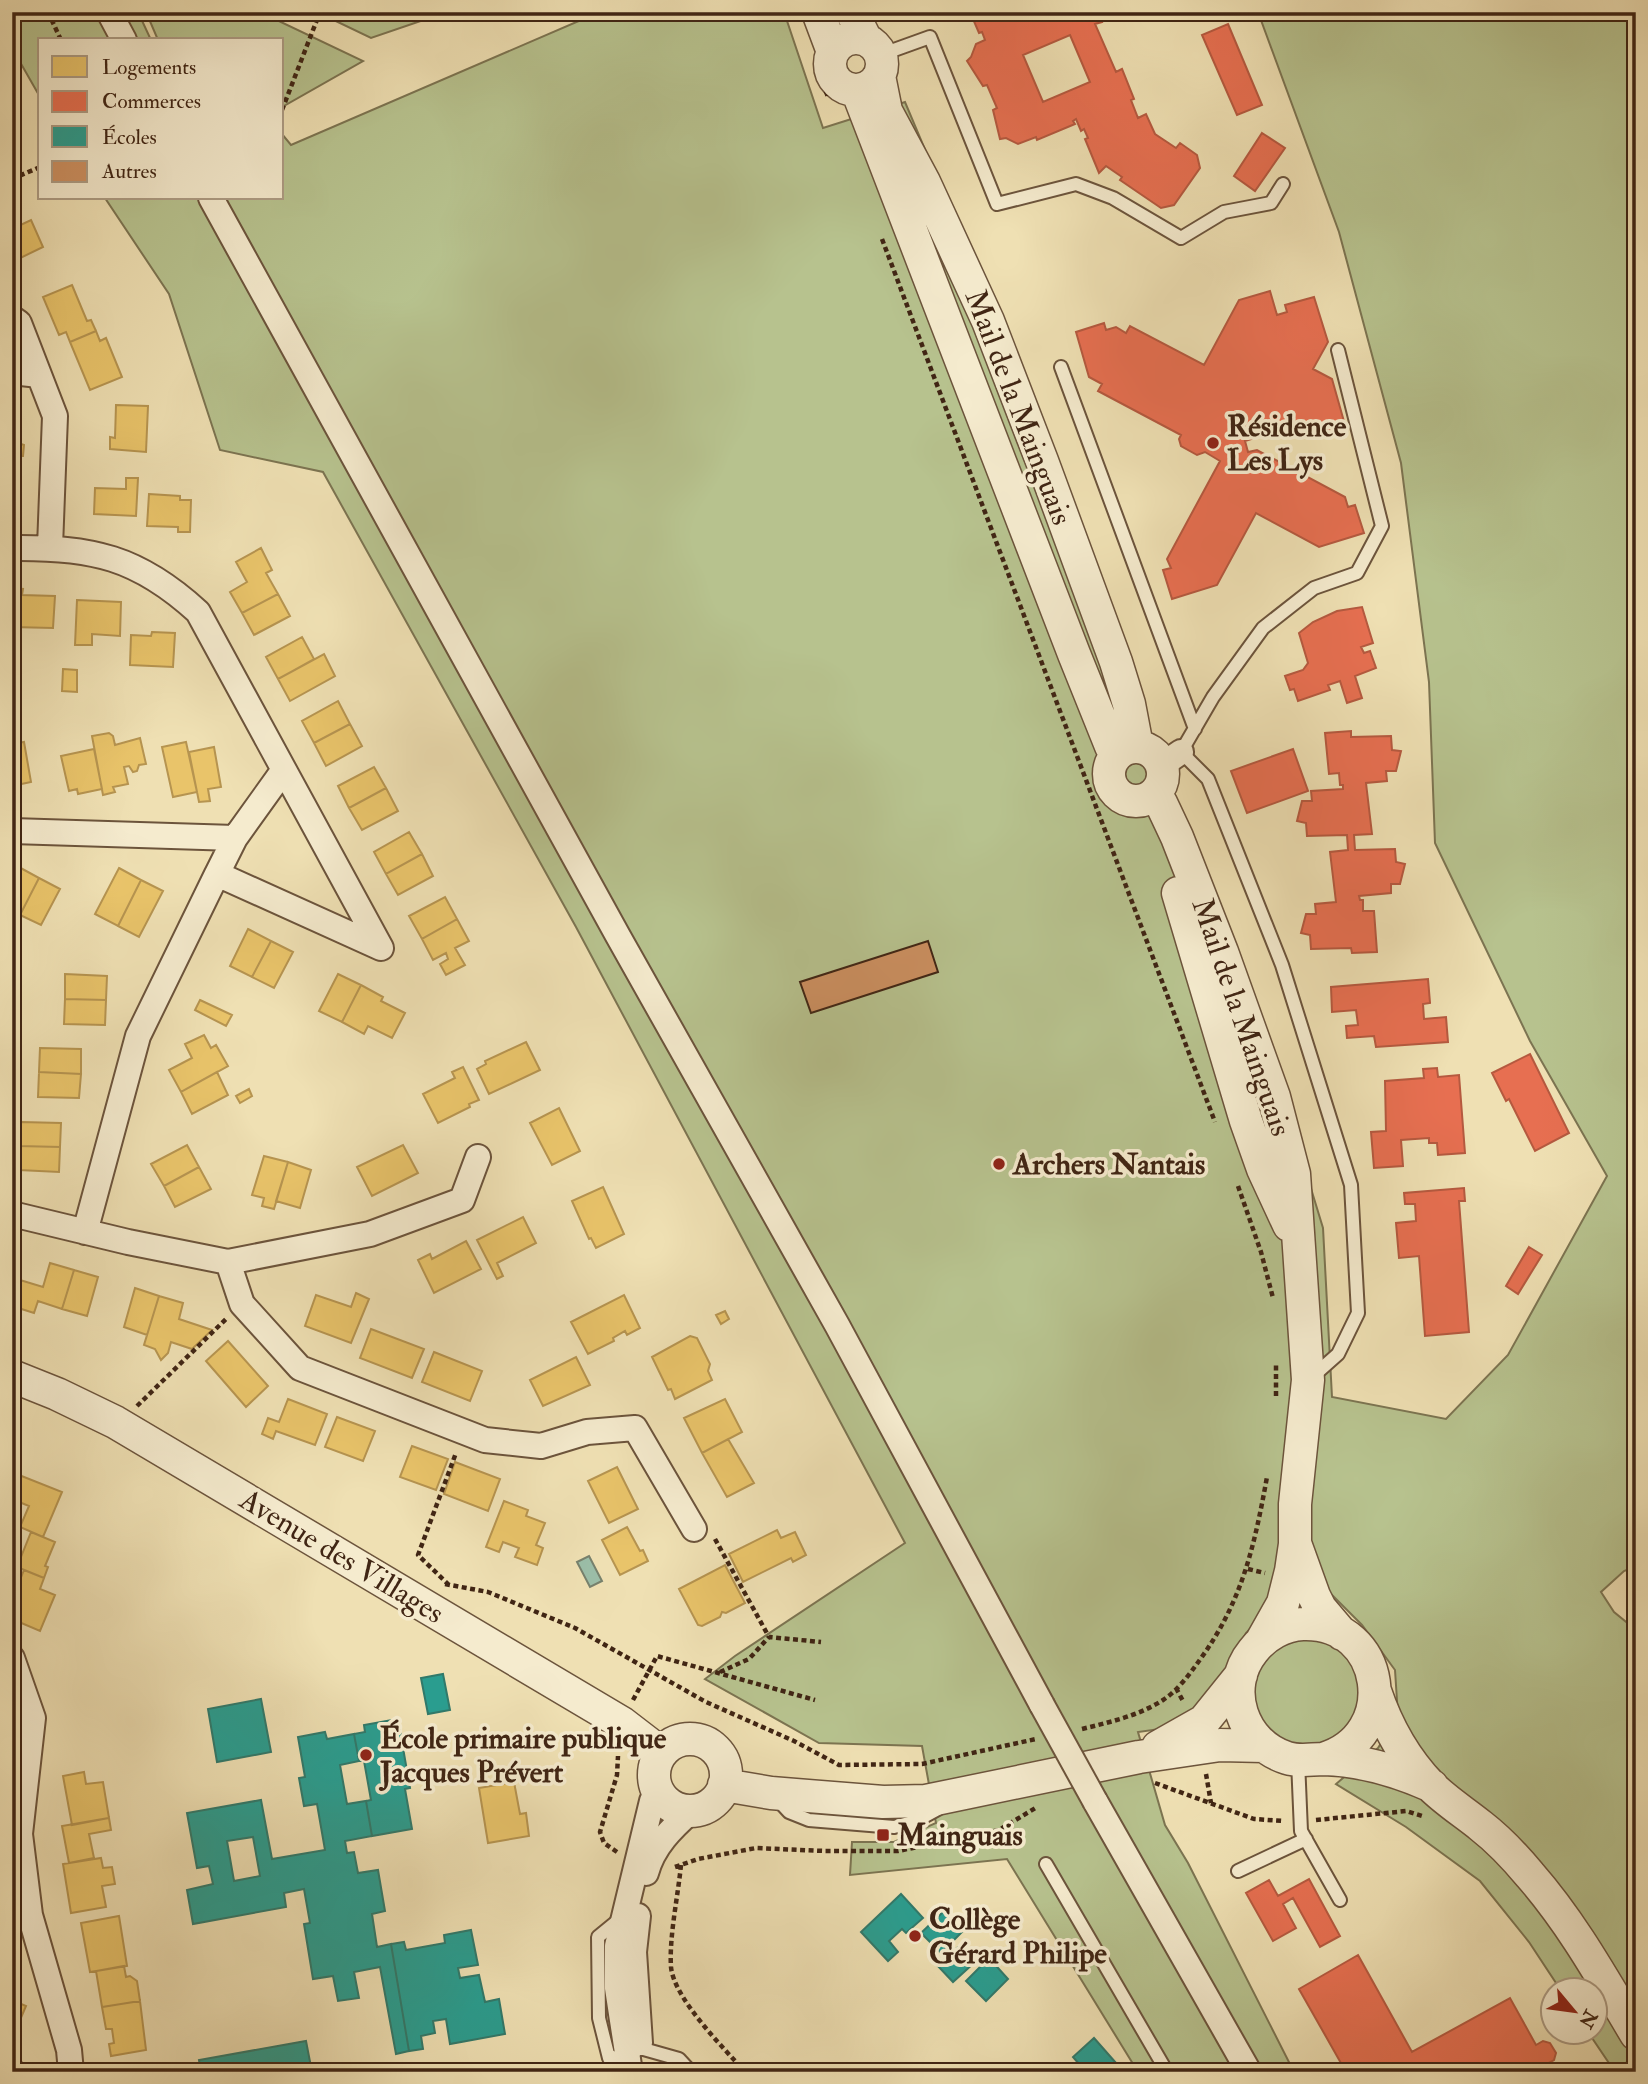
<svg xmlns="http://www.w3.org/2000/svg" width="1648" height="2084" viewBox="0 0 1648 2084" font-family="'IM FELL Double Pica',serif">
<style>
.green{fill:#b7c28e;stroke:#7c7451;stroke-width:2}
.water{fill:#9bbea8;stroke:#77816d;stroke-width:2}
.homes{fill:#e9c46a;stroke:#b69450;stroke-width:2}
.shops{fill:#e76f51;stroke:#b5593f;stroke-width:2;fill-rule:evenodd}
.schools{fill:#2a9d8f;stroke:#31796a;stroke-width:2;fill-rule:evenodd}
.building{fill:#cc9061;stroke:#402514;stroke-width:2}
.lines{fill:none;stroke-linecap:round;stroke-linejoin:round}
.service-casing{stroke:#6c543c;stroke-width:16}
.minor-casing{stroke:#6c543c;stroke-width:28}
.tertiary-casing{stroke:#6c543c;stroke-width:35}
.path{stroke:#402514;stroke-width:4.5;stroke-dasharray:5 3.5;stroke-linecap:butt}
.service{stroke:#f5ebce;stroke-width:12}
.minor{stroke:#f5ebce;stroke-width:24}
.tertiary{stroke:#f5ebce;stroke-width:32}
.minor-bridge-casing{stroke:#6c543c;stroke-width:28;stroke-linecap:butt}
.minor-bridge{stroke:#f5ebce;stroke-width:24}
.poi-dot{fill:#8f2418;stroke:#f5ebce;stroke-width:2.5}
.labels{text-anchor:middle;stroke-width:7;stroke-linejoin:round;paint-order:stroke}
.street-label{font-size:30px;fill:#402514;stroke:#f5ebce}
.poi-label{font-size:30px;font-weight:bold;fill:#402514;stroke:#f5ebce;text-anchor:start}
</style>
<rect width="100%" height="100%" fill="#efe0b3"/>
<filter id="stains"><feTurbulence type="fractalNoise" baseFrequency=".00286" numOctaves="4"/><feColorMatrix values="0 0 0 0 .2 0 0 0 0 .09 0 0 0 0 .02 0 0 0 .5 -.17"/></filter>
<radialGradient id="worn" r=".72"><stop offset=".6" stop-color="#630" stop-opacity="0"/><stop offset="1" stop-color="#630" stop-opacity=".3"/></radialGradient>
<!-- green -->
<path class="green" d="M12 12H138L151 40H40V97L12 48Z
M146 12H260L363 61 282 107V40H158Z
M317 12H447L371 38Z
M611 12H784L823 128 905 102 996 318 1288 1113 1323 1228 1332 1397 1446 1419 1508 1355 1607 1176 1530 1041 1435 843 1429 682 1401 463 1339 232 1258 12H1636V1566L1624 1571 1601 1592 1614 1612 1636 1630V2072H1615L1588 2032H1596V1990L1560 1989 1529 1942 1480 1881 1406 1827 1336 1784 1378 1748 1398 1716 1395 1670 1362 1625 1331 1594 1297 1589 1264 1614 1246 1633 1213 1693 1174 1727 1138 1732 1165 1825 1188 1863 1294 2072H1138L1007 1859 850 1875 852 1842H894L936 1823 922 1746 819 1743 705 1679 735 1656 905 1543 576 927 323 472 220 450 169 294 105 198H282V134L291 145 588 17Z
M1296 1638 1333 1642 1360 1671 1361 1709 1337 1740 1301 1749 1282 1741 1267 1729 1257 1715 1251 1695 1261 1661 1276 1646Z"/>
<!-- water -->
<path class="water" d="M589 1556 602 1581 590 1587 577 1562Z"/>
<!-- homes -->
<path class="homes" d="M31 220 43 247 14 261 15 263 12 265V229Z
M72 285 87 321 91 320 96 331 70 342 66 332 59 335 43 297Z
M96 331 100 341 106 338 122 377 90 390 70 342Z
M116 405 148 406 146 452 110 449V437L115 438Z
M12 408 21 409V444L24 445 23 456H12Z
M12 456H18V478L15 479 14 501Z
M126 478H138L136 516 94 514 95 488 126 489Z
M149 494 180 496V500H191L190 532H178V527L147 526Z
M261 548 272 570 266 573 278 594 242 613 230 592 247 582 236 562Z
M12 588 23 589 22 595 55 596 53 628 12 627Z
M278 594 290 616 254 635 242 613Z
M77 600 121 602 120 636 92 634V645H75Z
M152 632 175 633 173 667 130 665 131 635 151 636Z
M302 637 314 659 278 679 266 657Z
M324 654 335 676 290 701 278 679Z
M63 669 77 670V692L62 691Z
M338 701 350 724 314 743 302 721Z
M350 724 362 746 326 766 314 743Z
M109 733 113 736 115 745 140 738 146 764 139 765 137 771 133 772 129 766 124 767 128 784 113 787 115 792 103 795 92 736Z
M24 742 31 782 12 786V744Z
M186 742 197 792 173 797 162 747Z
M214 747 221 787 208 789 210 801 199 802 189 752Z
M94 749 102 789 78 794 77 789 69 791 61 756Z
M374 767 386 788 349 808 338 786Z
M386 788 398 811 362 830 349 808Z
M409 832 422 854 386 874 374 852Z
M422 854 433 876 398 895 386 874Z
M17 866 39 878 20 915 12 911V875Z
M119 868 141 880 118 926 95 914Z
M39 878 60 889 41 925 20 915Z
M141 880 163 891 139 937 118 926Z
M445 897 457 919 422 939 409 916Z
M457 919 469 941 455 948 465 965 446 975 440 964 448 959 446 953 433 960 422 939Z
M248 929 271 941 252 977 230 966Z
M271 941 293 952 274 988 252 977Z
M65 974 107 976 106 1000 65 999Z
M338 974 361 985 342 1022 319 1011Z
M361 985 383 997 381 1001 405 1013 392 1038 368 1026 364 1034 342 1022Z
M65 999 106 1000 105 1025 64 1024Z
M200 1000 232 1015 226 1026 195 1010Z
M204 1035 211 1048 216 1045 228 1066 181 1092 169 1070 192 1058 185 1044Z
M526 1042 540 1070 489 1094 477 1069 486 1064 485 1061Z
M40 1048 81 1049V1074L39 1072Z
M463 1067 479 1100 469 1104 470 1107 438 1123 423 1094 455 1078 452 1072Z
M39 1072 81 1074 79 1098 38 1097Z
M217 1072 228 1095 192 1114 181 1092Z
M249 1089 252 1096 240 1103 236 1096Z
M559 1108 580 1151 552 1165 530 1123Z
M21 1122 61 1123 60 1147 19 1146Z
M187 1145 199 1167 164 1186 151 1164Z
M403 1145 418 1173 372 1196 357 1167Z
M19 1146 60 1147 59 1172 19 1170Z
M264 1156 288 1162 274 1209 262 1206 264 1198 252 1195Z
M288 1162 311 1170 300 1208 276 1201Z
M199 1167 211 1189 175 1207 164 1186Z
M603 1187 624 1234 596 1248 591 1238 589 1239 572 1201Z
M523 1217 536 1243 497 1263 503 1276 497 1279 477 1240Z
M466 1241 481 1269 434 1293 418 1260 430 1254 432 1259Z
M50 1263 74 1270 62 1309 38 1301 34 1313 12 1306 20 1280 43 1287Z
M74 1270 98 1277 87 1316 62 1309Z
M135 1288 159 1296 147 1335 124 1327Z
M356 1293 369 1299 351 1343 305 1326 316 1295 351 1307Z
M624 1295 640 1328 627 1335 625 1331 613 1338 614 1341 588 1354 571 1322Z
M159 1296 183 1303 179 1319 212 1330 192 1349 171 1342 168 1353 161 1360 155 1349 144 1345Z
M725 1311 729 1319 721 1324 716 1315Z
M371 1329 424 1349 412 1378 360 1358Z
M690 1336 697 1338 710 1364 708 1371 712 1380 675 1399 671 1389 668 1390 652 1357Z
M228 1341 268 1386 246 1407 206 1361Z
M434 1352 482 1371 470 1401 422 1382Z
M576 1357 590 1385 543 1406 530 1380Z
M288 1399 327 1414 315 1445 276 1431 273 1439 262 1434 268 1418 279 1422Z
M725 1399 742 1432 702 1453 684 1418Z
M337 1417 375 1431 363 1461 325 1447Z
M728 1439 754 1483 727 1497 702 1453Z
M412 1446 448 1459 436 1490 400 1477Z
M455 1462 500 1479 488 1511 444 1494Z
M617 1467 638 1509 609 1523 588 1481Z
M14 1473 62 1492 43 1537 20 1527 29 1506 12 1499Z
M504 1501 528 1510 526 1516 545 1523 536 1545 543 1548 537 1565 515 1557 519 1548 503 1542 499 1552 486 1547Z
M627 1527 640 1551 643 1550 648 1561 620 1575 602 1540Z
M777 1530 781 1538 795 1532 806 1555 793 1562 791 1558 743 1582 729 1554Z
M31 1532 55 1542 45 1566 48 1567 44 1578 17 1567Z
M725 1565 745 1603 726 1613 722 1612 720 1617 702 1626 698 1625 679 1589Z
M24 1570 44 1578 40 1589 55 1595 40 1631 12 1619V1600Z
M84 1772 86 1784 103 1782 109 1818 72 1825 63 1776Z
M514 1782 520 1814 526 1813 529 1836 488 1843 479 1788Z
M109 1818 111 1830 89 1834 94 1858 69 1863 62 1826Z
M101 1858 103 1868 112 1867 115 1884 102 1886 106 1907 71 1913 63 1864Z
M119 1916 127 1966 90 1972 81 1923Z
M124 1966 126 1977 130 1976 137 1981 140 2001 102 2007 96 1971Z
M12 2000 26 2006 12 2039Z
M140 2001 146 2050 111 2056 109 2044 114 2043 112 2029H106L102 2007Z"/>
<!-- shops -->
<path class="shops" d="M970 12H1098L1102 22 1095 24 1116 72 1122 69 1134 99 1131 100 1138 118 1146 114 1155 134 1176 148 1180 143 1197 155 1200 168 1174 205 1161 208 1120 180 1122 177 1106 166 1099 173 1085 139 1088 138 1084 129 1081 131 1076 119 1073 121 1075 124 1037 140 1036 137 1018 144 1006 138 1000 139 993 110 997 108 987 85 983 86 967 61 971 57 976 44 985 40 982 32 979 33ZM1070 35 1090 82 1043 102 1023 55Z
M1228 24 1262 105 1237 115 1202 35Z
M1262 133 1285 148 1255 191 1234 176Z
M1270 291 1277 315 1287 312 1285 305 1314 297 1328 342 1313 369 1332 379 1345 425 1301 438 1282 427 1280 430 1245 441 1248 452 1257 450 1345 497 1348 507 1355 505 1364 533 1319 547 1256 513 1217 585 1172 599 1163 570 1171 568 1167 559 1220 461 1205 452 1197 455 1181 446 1179 439 1181 435 1098 391 1102 384 1089 377 1076 332 1104 323 1106 330 1116 327 1126 333 1130 326 1204 365 1239 300Z
M1362 607 1373 643 1361 647 1364 653 1370 651 1376 668 1355 676 1362 698 1347 703 1340 681 1328 685 1330 690 1298 701 1294 689 1290 690 1285 676 1303 670 1308 663 1299 633 1313 622 1337 611Z
M1351 731V737L1391 736 1392 750 1401 751 1396 771H1386L1387 781 1366 783 1372 834 1354 835 1355 850 1395 849 1396 862 1405 864 1400 884H1391V893L1359 896 1360 900H1363V911H1374L1377 952 1352 953 1351 948 1311 949 1310 935 1301 933 1306 914H1316L1315 904 1336 902 1330 852 1348 850 1347 835 1307 836 1306 823 1297 821 1302 801H1312L1311 791 1343 789V785H1340L1339 773 1329 774 1325 733Z
M1293 749 1308 791 1247 813 1231 771Z
M1428 979 1430 1003 1423 1004 1424 1019 1446 1017 1448 1042 1376 1047 1374 1036 1347 1038 1346 1026 1358 1025 1356 1010 1332 1012 1331 987Z
M1530 1054 1569 1133 1535 1151 1509 1099 1506 1101 1492 1073Z
M1437 1068 1438 1077 1459 1075 1465 1153 1438 1155 1437 1143H1429V1138L1401 1140 1403 1166 1374 1168 1371 1132 1386 1131 1385 1081 1424 1078 1423 1069Z
M1464 1188 1465 1201H1459L1469 1332 1425 1336 1419 1256 1399 1258 1396 1223 1416 1221 1415 1204H1405L1404 1193Z
M1529 1247 1542 1255 1518 1294 1506 1286Z
M1309 1879 1340 1936 1320 1947 1293 1898 1283 1904 1296 1928 1273 1941 1246 1893 1269 1880 1278 1896Z
M1358 1955 1412 2052 1510 1998 1536 2045 1543 2041 1550 2043 1556 2053 1554 2060 1547 2064 1551 2072H1346L1299 1989Z"/>
<!-- schools -->
<path class="schools" d="M443 1674 450 1710 428 1714 421 1678Z
M261 1699 271 1752 217 1762 208 1709Z
M398 1719 410 1788 405 1789 412 1829 372 1836 366 1801 371 1800 364 1761H359L354 1734 365 1732 364 1725Z
M325 1732 327 1739 354 1734 359 1761 340 1765 347 1804 366 1801 372 1836 345 1841 347 1853 354 1852 358 1873 378 1870 385 1911 372 1914 377 1947 391 1944 409 2051 396 2054 380 1967 354 1972 359 1998 338 2001 333 1976 313 1979 304 1924 310 1923 304 1889 284 1893 286 1907 193 1924 187 1890 213 1884 209 1866 197 1868 187 1813 261 1800 272 1859 325 1850 317 1804 304 1806 299 1778 305 1777 298 1737ZM253 1837 260 1876 234 1881 227 1841Z
M901 1894 923 1918 906 1933 902 1929 889 1941 898 1952 888 1961 861 1932Z
M944 1911 963 1931 941 1953 921 1933Z
M471 1930 478 1965 458 1968 460 1978 479 1975 485 2002 499 1999 505 2034 450 2044 446 2019 433 2021 435 2033 421 2036 423 2049 409 2051 391 1944 404 1942 406 1950 445 1943 444 1935Z
M958 1947 974 1963 953 1982 937 1965Z
M989 1958 1008 1979 986 2001 966 1981Z
M1094 2038 1124 2072H1086L1073 2057Z
M306 2041 312 2072H201L199 2060Z"/>
<!-- building -->
<path class="building" d="M928 941 938 972 811 1013 800 982Z"/>
<g class="lines">
<defs>
<path id="service" d="M880 55 930 37 997 204 1076 184 1113 198 1181 238 1224 212 1271 203 1283 184
M1061 367 1195 729
M1311 1378 1338 1354 1358 1313 1351 1185 1282 965 1208 779 1181 752 1213 697 1263 628 1314 588 1357 573 1382 526 1338 350
M1298 1761 1301 1831 1340 1900
M776 1798 789 1812 809 1820 894 1827 916 1821 938 1809
M1046 1864 1167 2072
M1238 1871 1306 1839
M620 1919 598 1937 599 2018 609 2058 628 2056 640 2048 679 2059 691 2072"/>
<path id="minor" d="M109 12 124 40
M211 198 618 936 837 1325 1042 1705
M12 318 19 323 55 416 50 547
M12 372 39 375
M12 548C92 547 138 557 198 612L381 948 217 874 235 838 283 771
M1162 765 1181 752
M12 831 235 838
M12 1214 128 1242 228 1262 242 1304 300 1368 485 1440 541 1446 587 1432 635 1428 694 1529
M85 1232 138 1036 217 874
M228 1262 370 1234 462 1200 478 1157
M12 1658 33 1718 20 1834 30 1915 69 2050 71 2072
M1095 1801 1249 2072
M646 1873C653 1846 672 1828 692 1810
M638 1916 634 1952 640 2043
M12 2071 13 2072
M630 2072 617 1988V1946L652 1801 658 1790"/>
<path id="tertiary" d="M818 12 833 52
M852 12 866 40
M830 64a26 26 0 1 1 52 0a26 26 0 1 1-52 0Z
M879 76 886 111 924 182 988 321 1042 461 1116 662 1129 704 1137 746
M857 90 1074 654 1111 746 1117 754
M1109 774a27 27 0 1 1 54 0a27 27 0 1 1-54 0Z
M1153 795 1161 803 1177 837 1222 952 1274 1097 1294 1174 1308 1380 1295 1504V1544L1291 1571 1283 1603 1261 1642
M1178 893 1246 1121 1263 1169 1289 1225
M12 1376 57 1394 115 1422 622 1723 661 1753
M1296 1546 1314 1596 1320 1608 1342 1634
M1375 1691C1387 1727 1404 1758 1431 1786 1446 1801 1465 1813 1481 1826 1499 1840 1515 1857 1530 1875 1572 1923 1603 1979 1636 2034
M654 1775a36 36 0 1 1 72 0a36 36 0 1 1-72 0Z
M1158 1747 1204 1721 1241 1675
M1323 1759C1402 1736 1386 1621 1303 1624 1284 1625 1265 1635 1253 1651 1223 1688 1242 1744 1287 1758 1300 1762 1311 1759 1324 1759 1360 1760 1398 1771 1432 1786
M724 1785 771 1793 883 1802 926 1801 1139 1757 1220 1745 1264 1746"/>
</defs>
<!-- service casing -->
<use href="#service" class="service-casing"/>
<!-- minor casing -->
<use href="#minor" class="minor-casing"/>
<!-- tertiary casing -->
<use href="#tertiary" class="tertiary-casing"/>
<!-- path -->
<path class="path" d="M48 12 61 40
M820 75 828 97
M282 110 320 12
M12 179 40 167
M882 239 1215 1122
M1238 1186 1261 1252 1273 1298
M1276 1396V1362
M137 1406 226 1319
M715 1539 769 1637 821 1642
M1248 1569 1265 1573
M445 1584 488 1592 575 1628 706 1702 794 1741 839 1765 922 1764 1036 1739
M449 1585 418 1555 456 1453
M720 1672 749 1659 769 1637
M1176 1688 1184 1703
M633 1700 657 1656 815 1700
M1082 1729C1110 1722 1138 1716 1163 1700 1177 1691 1189 1675 1199 1661 1242 1602 1254 1548 1267 1477
M1206 1774 1211 1803
M1155 1783 1254 1819 1283 1821
M1316 1820 1406 1811 1422 1816
M617 1852 604 1843 600 1832 617 1775 618 1756
M681 1865C678 1896 669 1937 671 1967 674 1999 724 2048 745 2072
M675 1867 698 1859 756 1848 825 1851H898L999 1830 1037 1807
M1627 2061 1634 2072"/>
<!-- service -->
<use href="#service" class="service"/>
<!-- minor -->
<use href="#minor" class="minor"/>
<!-- tertiary -->
<use href="#tertiary" class="tertiary"/>
<defs>
<path id="minor-bridge" d="M1042 1705 1095 1801"/>
</defs>
<!-- minor-bridge casing -->
<use href="#minor-bridge" class="minor-bridge-casing"/>
<!-- minor-bridge -->
<use href="#minor-bridge" class="minor-bridge"/>
</g>
<!-- markers -->
<g class="poi-dot">
<circle cx="1213" cy="443" r="7"/>
<circle cx="999" cy="1164" r="7"/>
<circle cx="366" cy="1755" r="7"/>
<rect x="876" y="1828" width="14" height="14" rx="3.5"/>
<circle cx="915" cy="1936" r="7"/>
</g>
<g class="labels">
<!-- street labels -->
<g class="street-label">
<text transform="translate(1019 407) rotate(69)" y="10">Mail de la Mainguais</text>
<text transform="translate(1242 1017) rotate(71)" y="10">Mail de la Mainguais</text>
<text transform="translate(342 1556) rotate(31)" y="10">Avenue des Villages</text>
</g>
<!-- poi labels -->
<g class="poi-label">
<text x="1227" y="436">Résidence<tspan x="1227" dy="34">Les Lys</tspan></text>
<text x="1013" y="1174">Archers Nantais</text>
<text x="380" y="1748">École primaire publique<tspan x="380" dy="34">Jacques Prévert</tspan></text>
<text x="897" y="1845">Mainguais</text>
<text x="929" y="1929">Collège<tspan x="929" dy="34">Gérard Philipe</tspan></text>
</g>
</g>
<!-- margin -->
<rect width="1648" height="2084" fill="none" stroke="#efe0b3" stroke-width="42"/>
<rect x="14" y="14" width="1620" height="2056" fill="none" stroke="#402514" stroke-width="3.5"/>
<rect x="21" y="21" width="1606" height="2042" fill="none" stroke="#402514" stroke-width="2"/>
<!-- legend -->
<rect x="38" y="38" width="245" height="161" fill="#f5ebce" stroke="#ad9c84" stroke-width="2"/>
<rect x="52" y="56" width="35" height="21" fill="#e9c46a" stroke="#ad9c84" stroke-width="2"/>
<text x="102" y="74" font-size="21" fill="#402514">Logements</text>
<rect x="52" y="91" width="35" height="21" fill="#e76f51" stroke="#ad9c84" stroke-width="2"/>
<text x="102" y="108" font-size="21" fill="#402514">Commerces</text>
<rect x="52" y="126" width="35" height="21" fill="#2a9d8f" stroke="#ad9c84" stroke-width="2"/>
<text x="102" y="144" font-size="21" fill="#402514">Écoles</text>
<rect x="52" y="161" width="35" height="21" fill="#cc9061" stroke="#ad9c84" stroke-width="2"/>
<text x="102" y="178" font-size="21" fill="#402514">Autres</text>
<!-- north arrow -->
<g transform="translate(1574 2011) rotate(119)"><circle r="33" fill="#f5ebce" stroke="#ad9c84" stroke-width="2"/>
<path d="M0-5L12 26L0 18L-12 26Z" fill="#8f2418"/>
<text y="-10" font-size="19" font-weight="bold" text-anchor="middle" fill="#402514">N</text>
</g>
<rect width="100%" height="100%" filter="url(#stains)"/>
<rect width="100%" height="100%" fill="url(#worn)"/>
</svg>
